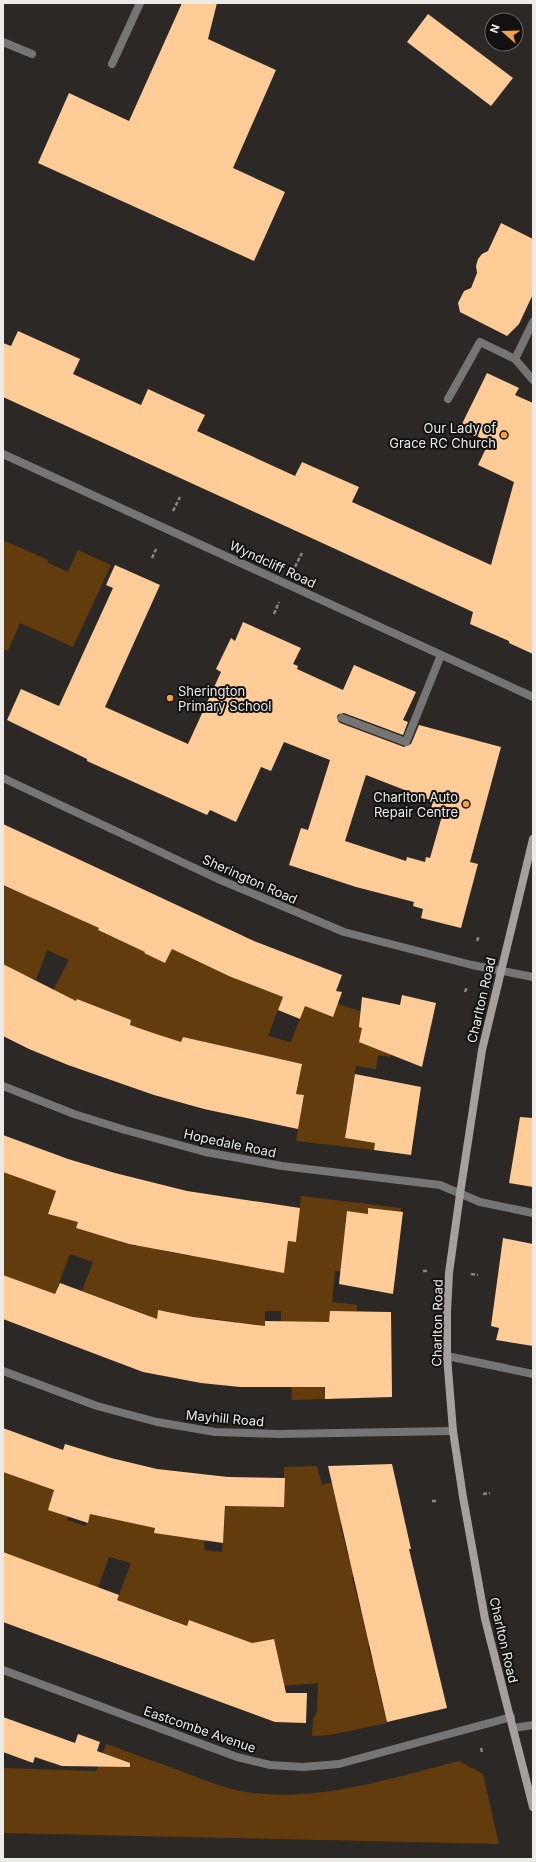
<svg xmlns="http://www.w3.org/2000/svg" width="536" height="1862" viewBox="0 0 536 1862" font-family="Inter,sans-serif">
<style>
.green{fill:#623c0c}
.building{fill:#ffcb97;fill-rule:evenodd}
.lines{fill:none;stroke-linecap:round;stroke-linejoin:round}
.path{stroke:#888582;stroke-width:2.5;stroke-dasharray:4 2;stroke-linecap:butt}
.service{stroke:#767573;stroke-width:8}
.minor{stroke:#767573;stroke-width:8}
.secondary{stroke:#a3a09d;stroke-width:8}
.poi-dot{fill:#f4a344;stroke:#131110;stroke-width:1.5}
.labels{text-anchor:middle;stroke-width:4;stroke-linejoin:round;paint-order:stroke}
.poi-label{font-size:13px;fill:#edebe8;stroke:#131110;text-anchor:end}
.street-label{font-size:13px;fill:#edebe8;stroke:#131110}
</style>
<rect width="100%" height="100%" fill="#2b2825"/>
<!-- green -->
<path class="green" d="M3 540 48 560 47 562 68 572 78 550 111 565 73 647 20 623 8 651 3 649Z
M19 878 40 887 35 900 62 912 67 900 78 918 99 928 98 930 112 937 119 924 151 939 144 953 165 963 172 949 236 979 283 997 268 1036 291 1042 305 1006 335 1003 366 1013 393 1044 390 1057 378 1055 376 1069 356 1066 351 1096 381 1101 379 1113 349 1109 345 1138 375 1143 374 1150 296 1141 304 1095 296 1094 302 1064 183 1037 175 1066 121 1048 131 1020 77 999 76 1002 53 990 69 960 47 950 36 980 20 973 3 972 6 965 3 964V886L13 890Z
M3 1171 56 1191 49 1214 78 1222 76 1228 92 1233 100 1204 120 1242 136 1246 144 1216 164 1220 159 1250 190 1256 196 1227 211 1229 207 1259 237 1264 243 1235 284 1270 288 1241 296 1242 301 1196 401 1208V1212L368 1209V1214L347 1211 361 1273 335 1271 332 1302 357 1305V1322H325L323 1361 325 1399 292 1400 291 1367 280 1352 281 1311H265V1329L235 1352 237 1322 206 1318 204 1348 187 1316 158 1310 155 1339 148 1338 150 1316 82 1291 93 1262 70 1254 55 1294 3 1275Z
M317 1466 322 1485 332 1482 336 1500 363 1518 340 1524 348 1556 371 1551 375 1571 352 1577 360 1608 382 1603 384 1642 368 1646 372 1662 394 1657 397 1669 375 1674 387 1723 330 1735 312 1736 313 1720 317 1712 318 1683 270 1687 219 1631 189 1620 178 1650 166 1645 175 1621 117 1600 131 1563 109 1557 88 1616 26 1567 28 1561 16 1557 3 1585V1472L46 1487 56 1483 50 1504 53 1511 71 1507 67 1520 86 1526 98 1490 207 1510 204 1550 222 1552 226 1505 284 1507V1467Z
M106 1744C131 1753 156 1762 181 1771 204 1780 228 1790 253 1793 324 1801 391 1778 459 1761L483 1774 499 1844 3 1833V1768L96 1771Z"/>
<!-- building -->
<path class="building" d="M182 3H217L208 39 276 70 233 168 285 192 254 261 38 163 69 93 129 121Z
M428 14 513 78 491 106 407 42Z
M501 223 533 239V294L519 324 507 336 460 312 458 303 464 291 471 288 477 273 476 266 478 259 482 254 488 251Z
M18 331 80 359 73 374 141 405 148 389 174 401 205 415 197 431 295 476 302 462 359 487 352 502 491 565 514 482 478 465 489 442 460 428 487 373 519 388 515 395 533 403V654L509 643V641L470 624 473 612 3 397V343L11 346Z
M115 565 160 585 105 707 188 744 221 672 216 669 231 638 235 641 243 622 301 648 293 664 298 666 297 669 343 690 354 665 416 692 403 720 408 722 403 735 344 713 339 714 337 716 338 721 340 723 404 747 411 744 419 725 501 747 470 862 478 864 461 928 421 918 423 909 413 906 414 902 356 887 289 865 301 828 308 830 330 760 284 742 271 771 261 767 236 822 210 810 207 815 87 761V759L7 720 21 689 59 706 113 588 106 585ZM366 775 433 801 430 813 442 816 430 858 426 857 425 862 407 857 406 861 345 841Z
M3 824 254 941 342 975 336 991 342 992 333 1017 305 1006 300 1019 278 1010 283 997 231 977 172 949 165 963 144 953 145 952 98 930 99 928 3 885Z
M3 964 76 1001 77 999 131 1020 130 1025 156 1034 181 1042 183 1037 302 1064 296 1094 304 1095 298 1129 204 1109 154 1095 68 1065 29 1049 3 1036Z
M402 995 436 1003 422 1067 359 1042 362 1028 359 1027 362 997 400 1005Z
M355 1074 421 1087 411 1155 374 1150 375 1143 345 1138Z
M520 1117 533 1118V1187L509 1183Z
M3 1135 68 1159 115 1173 187 1191 300 1208 296 1242 288 1241 284 1273 129 1244 76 1228 78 1222 48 1214 56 1191 3 1172Z
M368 1208 403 1212 393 1294 339 1284 347 1211 368 1214Z
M503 1238 533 1244V1346L496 1340 499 1328 491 1326Z
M3 1275 55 1294 60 1283 157 1319 158 1310 193 1317 265 1326V1321L329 1322 330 1311 391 1312 392 1397 325 1399V1387H240L201 1383 143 1372 3 1319Z
M3 1428 63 1450 65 1444 111 1458 157 1469 228 1477 285 1478 284 1507 225 1506 223 1543 154 1533 155 1528 90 1514 88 1523 48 1510 54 1490 3 1472Z
M392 1464 411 1549H409L447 1708 387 1722 328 1466Z
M3 1552 119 1595 117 1600 187 1626 189 1620 252 1643 274 1639 286 1693H307L306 1723 275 1722 3 1622Z
M3 1717 75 1743 78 1734 100 1742 97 1751 130 1763V1767L62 1766 35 1757 33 1763 3 1752Z"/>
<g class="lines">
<!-- path -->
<path class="path" d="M173 511 180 497
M152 558 157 547
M295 567 302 553
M274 614 279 602
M477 941 479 936
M465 992 467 987
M423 1271H429
M471 1274 478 1275
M483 1494 490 1493
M432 1501H438
M481 1748 482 1752"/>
<!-- service -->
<path class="service" d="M3 42 32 54
M515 359 533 322
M448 399 480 342 515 359 533 380
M342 718 406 742 441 655
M513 1728 533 1725"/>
<!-- minor -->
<path class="minor" d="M112 64 140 3
M3 454 533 697
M3 778 218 879 344 932 472 965 533 977
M3 1086 74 1114 125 1130 205 1152 282 1166 440 1185 480 1202 533 1213
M447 1356 533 1374
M3 1371 97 1406 157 1422 215 1432 279 1434 453 1431
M3 1670 237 1757 270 1765 303 1767 339 1764 511 1717"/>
<!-- secondary -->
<path class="secondary" d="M533 839 482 1050 460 1194 449 1273 447 1312V1356L453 1431 463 1497 485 1619 533 1807"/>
</g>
<!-- markers -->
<g class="poi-dot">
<circle cx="504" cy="435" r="4"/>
<circle cx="170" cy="698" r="4"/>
<circle cx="466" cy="804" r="4"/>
</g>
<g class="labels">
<!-- poi labels -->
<g class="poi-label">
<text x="496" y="433">Our Lady of<tspan x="496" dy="15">Grace RC Church</tspan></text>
<text x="178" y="696" text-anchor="start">Sherington<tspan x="178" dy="15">Primary School</tspan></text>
<text x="458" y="802">Charlton Auto<tspan x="458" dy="15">Repair Centre</tspan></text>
</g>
<!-- street labels -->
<g class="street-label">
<text transform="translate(273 564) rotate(25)" y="5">Wyndcliff Road</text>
<text transform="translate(250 879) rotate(24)" y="5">Sherington Road</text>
<text transform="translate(481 1000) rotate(-77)" y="5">Charlton Road</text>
<text transform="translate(230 1143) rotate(12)" y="5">Hopedale Road</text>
<text transform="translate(437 1323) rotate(-89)" y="5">Charlton Road</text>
<text transform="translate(225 1418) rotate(5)" y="5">Mayhill Road</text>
<text transform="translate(504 1640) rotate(77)" y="5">Charlton Road</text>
<text transform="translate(200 1729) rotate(19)" y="5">Eastcombe Avenue</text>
</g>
</g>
<!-- border -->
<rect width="536" height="1862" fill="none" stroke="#edebe8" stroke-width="8"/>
<!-- north arrow -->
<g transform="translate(504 32) rotate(290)"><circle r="19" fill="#131110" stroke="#6a6866"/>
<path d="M0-3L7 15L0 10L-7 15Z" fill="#f4a344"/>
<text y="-6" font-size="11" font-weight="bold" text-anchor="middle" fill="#edebe8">N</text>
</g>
</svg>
